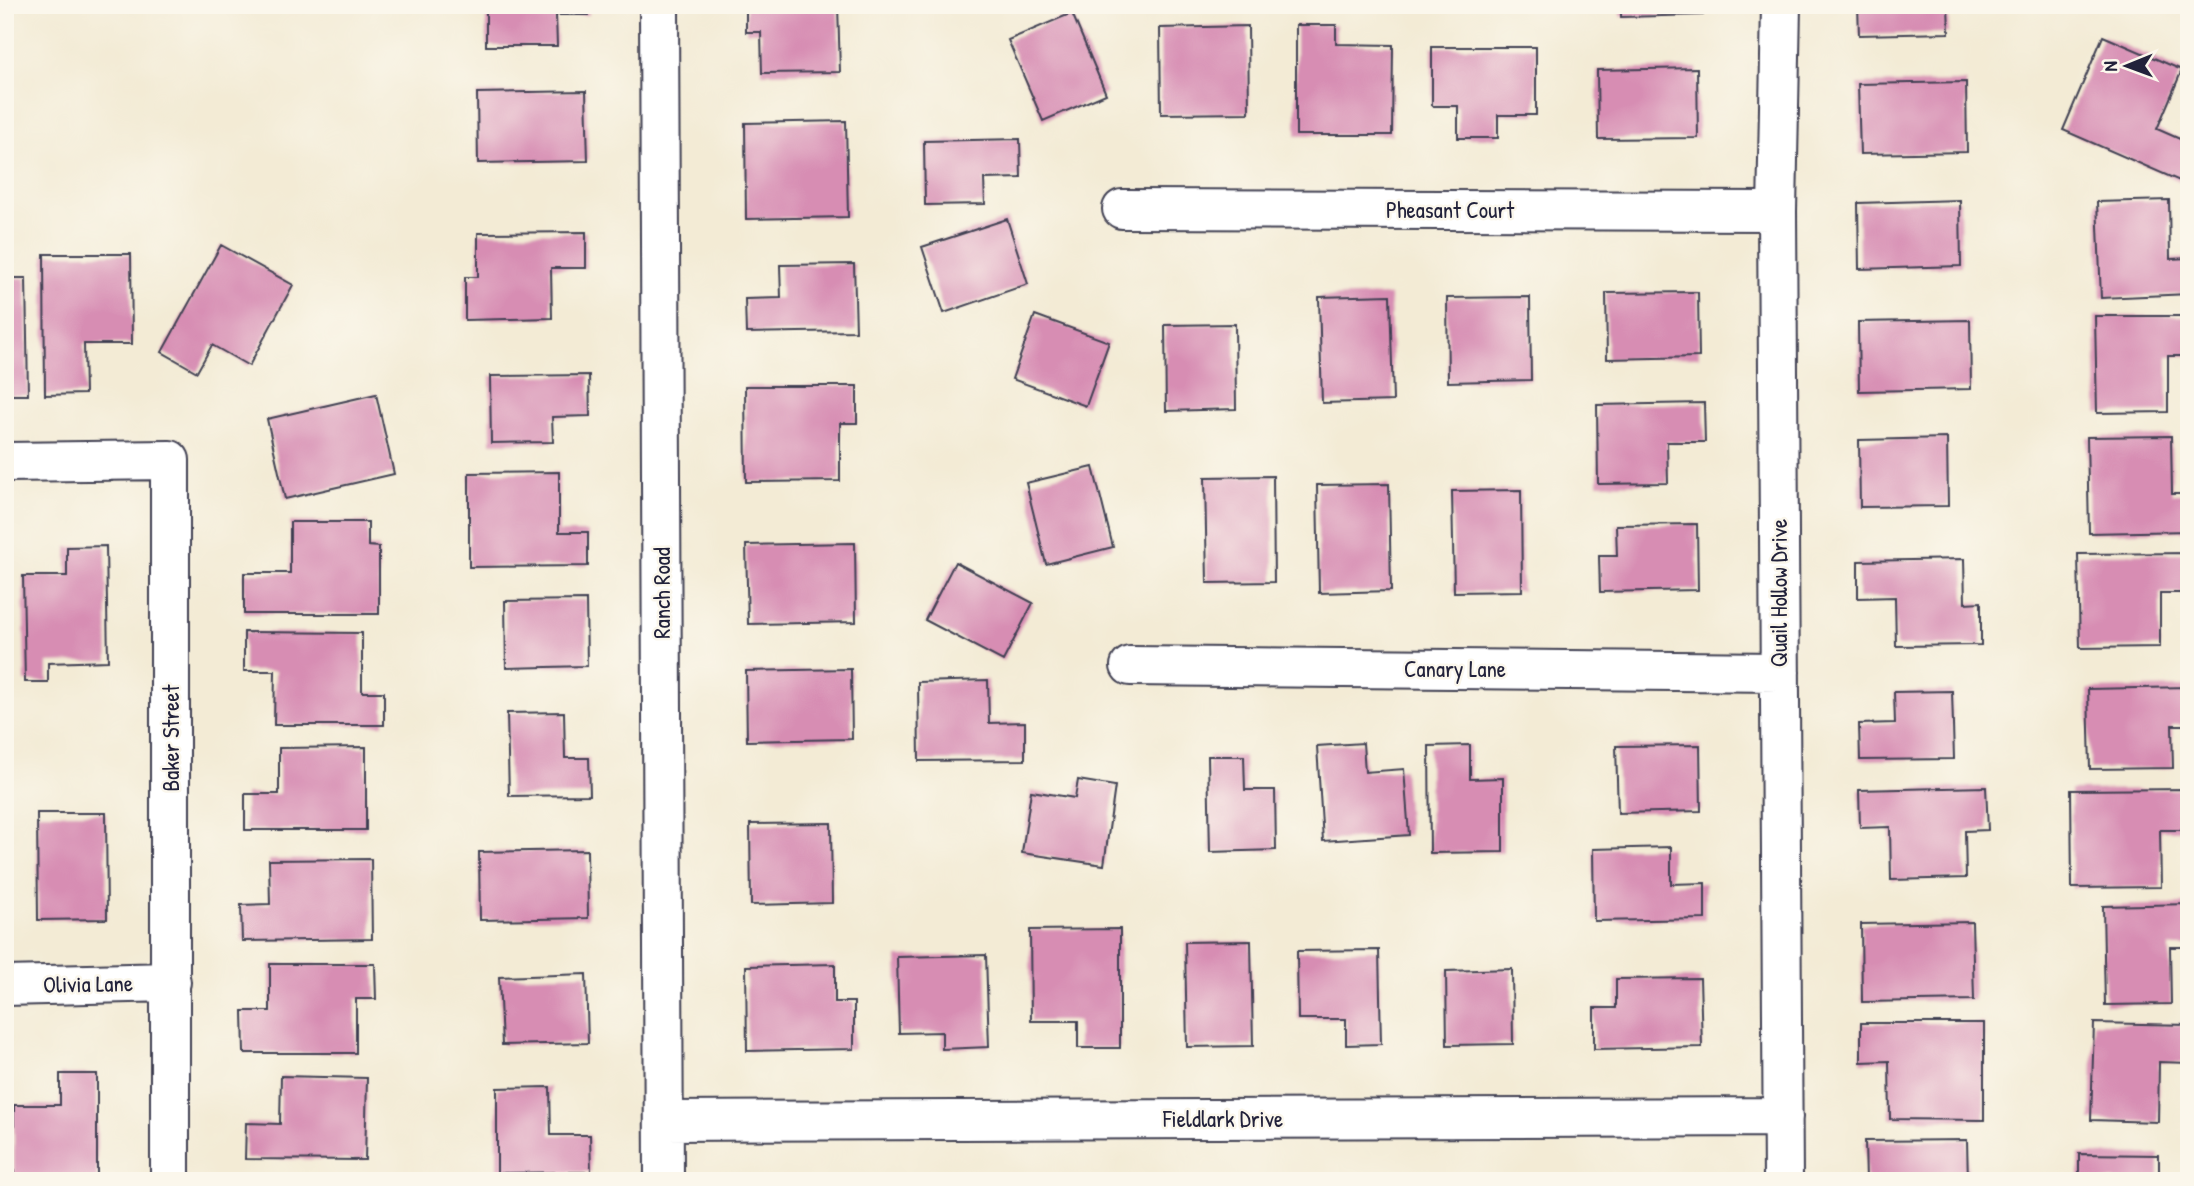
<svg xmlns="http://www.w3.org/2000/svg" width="2194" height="1186" viewBox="0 0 2194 1186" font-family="'Patrick Hand',sans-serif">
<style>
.building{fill:#d78db3}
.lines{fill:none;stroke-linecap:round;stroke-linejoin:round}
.minor-casing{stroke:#414052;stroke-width:42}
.minor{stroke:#fff;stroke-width:38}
.labels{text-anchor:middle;stroke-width:5;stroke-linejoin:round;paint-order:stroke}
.street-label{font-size:23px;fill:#22223b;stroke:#fbf7ec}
</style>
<rect width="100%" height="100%" fill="#fbf7ec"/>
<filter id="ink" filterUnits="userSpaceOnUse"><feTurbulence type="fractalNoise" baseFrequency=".0143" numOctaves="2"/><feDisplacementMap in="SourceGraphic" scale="14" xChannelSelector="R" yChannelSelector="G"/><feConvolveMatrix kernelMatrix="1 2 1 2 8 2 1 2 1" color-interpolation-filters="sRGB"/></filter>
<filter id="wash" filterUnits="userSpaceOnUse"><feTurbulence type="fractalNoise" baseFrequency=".00686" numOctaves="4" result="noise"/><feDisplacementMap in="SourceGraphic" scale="28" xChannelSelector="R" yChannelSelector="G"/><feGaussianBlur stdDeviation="1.57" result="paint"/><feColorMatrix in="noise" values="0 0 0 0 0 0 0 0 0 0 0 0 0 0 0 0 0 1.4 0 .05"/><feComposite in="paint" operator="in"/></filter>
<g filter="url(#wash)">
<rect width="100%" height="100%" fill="#f3ebd5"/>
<g id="blocks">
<!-- building -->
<path class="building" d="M486 5H589V15H556L557 46H486Z
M746 5H838L840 72 762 73 761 32H746Z
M1621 5H1703V15L1621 17Z
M1858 5H1948L1949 33 1859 35Z
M1072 13 1106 94 1043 121 1008 40Z
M1296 25H1336V44L1393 45 1392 135H1296Z
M1248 26 1249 113 1161 114 1160 28Z
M2103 36 2182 70 2157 129 2189 143V166L2182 182 2063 130Z
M1432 47H1536V115H1498V138H1458V106H1432Z
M1697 68 1698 138 1598 139 1597 70Z
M1966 82 1967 152 1860 154 1858 84Z
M586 91 588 161 478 163 477 93Z
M846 121 848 217 746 219 745 123Z
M1020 139 1021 178 984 179 985 204 925 205 924 141Z
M1960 200 1961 266 1859 269 1858 203Z
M2169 200 2170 259 2189 258V294L2101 298 2097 202Z
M1007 219 1028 284 944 313 922 247Z
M586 232V268H551L552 318 465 320V277H478V233Z
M221 245 293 285 249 366 212 345 197 372 162 352Z
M44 254H131L132 344H84L85 394 45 395Z
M854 264 856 331 746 333 745 299 781 298 780 265Z
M5 278H26L28 395H5Z
M1698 292 1699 357 1607 359 1606 293Z
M1390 295 1393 401 1322 403 1319 297Z
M1530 297 1531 380 1448 382 1447 298Z
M1035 315 1109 342 1086 406 1012 379Z
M2095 316H2189V356H2168V412L2097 413Z
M1970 320 1971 389 1859 391 1858 322Z
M1235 324 1236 409 1166 411 1165 325Z
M589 375 590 416 552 417 553 442 491 443 490 376Z
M745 386H857V423H840V481L746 482Z
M376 394 394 474 285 499 267 419Z
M1704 403 1705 442H1667L1668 483 1598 484 1597 405Z
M2171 436 2172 494H2189V531L2089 533 2087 437Z
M1947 438 1948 506 1860 507 1859 440Z
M1093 467 1113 547 1046 564 1026 483Z
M559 472V532H588V566L469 567V473Z
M1273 476 1274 582 1207 583 1205 477Z
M1389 484 1391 591 1319 593 1317 485Z
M1521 490 1522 591 1454 592 1452 491Z
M290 522H368V546L379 547V614H244V573H290Z
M1697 524 1698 590 1600 592 1599 556H1617L1616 525Z
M855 543 856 622 748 624 746 545Z
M106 546 108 661 48 663V682H25L23 576H67V547Z
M2189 553V593H2160V647L2080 648 2078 554Z
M1964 559 1965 603 1981 602V645L1896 646 1895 597 1858 598V561Z
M955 562 1033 603 1003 661 925 620Z
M586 600 587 666 506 668 505 601Z
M244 632 362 633V692H384V725H274L275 671H244Z
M851 669 852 739 747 741 746 671Z
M988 680 989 723 1025 722V760L919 761 918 682Z
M2189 687V725H2172L2173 768 2090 769 2088 689Z
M1952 691 1954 759 1860 760 1859 724 1895 723 1894 692Z
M564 712 565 758H589L590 795 509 796 507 713Z
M1363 743 1365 772 1404 769 1409 835 1323 841 1317 746Z
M1470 745V779L1503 778V852L1430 853 1429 746Z
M1700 745 1701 811 1618 813 1616 746Z
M366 747V830H245V794H279V748Z
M1208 756H1244L1245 790H1275L1276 850 1210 852Z
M1078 780 1115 786 1104 865 1022 853 1031 791 1075 798Z
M1986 787 1988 830 1965 831 1966 878 1891 880 1890 827 1860 828 1859 790Z
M2189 789V830H2160L2161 887 2072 888 2071 790Z
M37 813H106L107 919 38 920Z
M831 823 832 903 751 905 750 824Z
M1671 847V884L1705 883V919L1594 921 1593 849Z
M587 850 588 918 480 920 479 852Z
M371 859 372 939 242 941 241 905 270 904 269 860Z
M2189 904V947H2170L2171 1004 2105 1005 2103 906Z
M1972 922 1974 1000 1862 1002 1861 924Z
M1120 929V1048H1078V1021H1031L1030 930Z
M1251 941 1253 1046 1187 1047 1185 942Z
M1379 950 1381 1044 1346 1045V1019H1298L1297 951Z
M986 955 989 1047 942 1049V1032L899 1033 897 957Z
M270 964H375L376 999H356V1053H244L243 1011H270Z
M835 964V1002H854V1049L747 1051 746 966Z
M1512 969 1513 1044 1447 1045 1446 971Z
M586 974 588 1043 502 1045 499 977Z
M1700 978 1702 1047 1594 1049V1008H1616V979Z
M1861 1023H1984V1120L1890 1119 1889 1061 1861 1062Z
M2094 1023 2189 1025V1063L2159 1062 2158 1122 2091 1120Z
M60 1074H97V1181H14V1105H60Z
M281 1076 367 1078 365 1160 245 1159 246 1123 280 1124Z
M550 1087 551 1135H590L591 1172 497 1173V1088Z
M1967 1140 1968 1181H1866L1865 1141Z
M2079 1154 2159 1155V1181H2079Z"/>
</g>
</g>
<g filter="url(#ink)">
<use href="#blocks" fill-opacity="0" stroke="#414052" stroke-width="2"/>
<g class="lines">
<defs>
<path id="minor" d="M659 5 664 1181
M1781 5 1777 211 1783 1181
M1122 209 1777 211
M5 462 170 460V1181
M1130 666 1780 672
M5 986 171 982
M664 1121 1783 1117"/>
</defs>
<!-- minor casing -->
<use href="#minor" class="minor-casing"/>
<!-- minor -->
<use href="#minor" class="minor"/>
</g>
</g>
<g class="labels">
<!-- street labels -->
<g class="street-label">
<text x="1450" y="218">Pheasant Court</text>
<text transform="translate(662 593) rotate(-90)" y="8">Ranch Road</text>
<text transform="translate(1779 593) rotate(-90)" y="8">Quail Hollow Drive</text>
<text x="1455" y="677">Canary Lane</text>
<text transform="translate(171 738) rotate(-90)" y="8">Baker Street</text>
<text transform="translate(88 984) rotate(-1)" y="8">Olivia Lane</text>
<text x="1223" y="1127">Fieldlark Drive</text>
</g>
</g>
<!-- margin -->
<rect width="2194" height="1186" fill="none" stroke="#fbf7ec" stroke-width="28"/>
<!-- north arrow -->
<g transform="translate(2127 66) rotate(269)" stroke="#fbf7ec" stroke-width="5" paint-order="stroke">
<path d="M0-5L12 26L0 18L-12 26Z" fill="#22223b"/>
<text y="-10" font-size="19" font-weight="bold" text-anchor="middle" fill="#22223b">N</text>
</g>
</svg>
